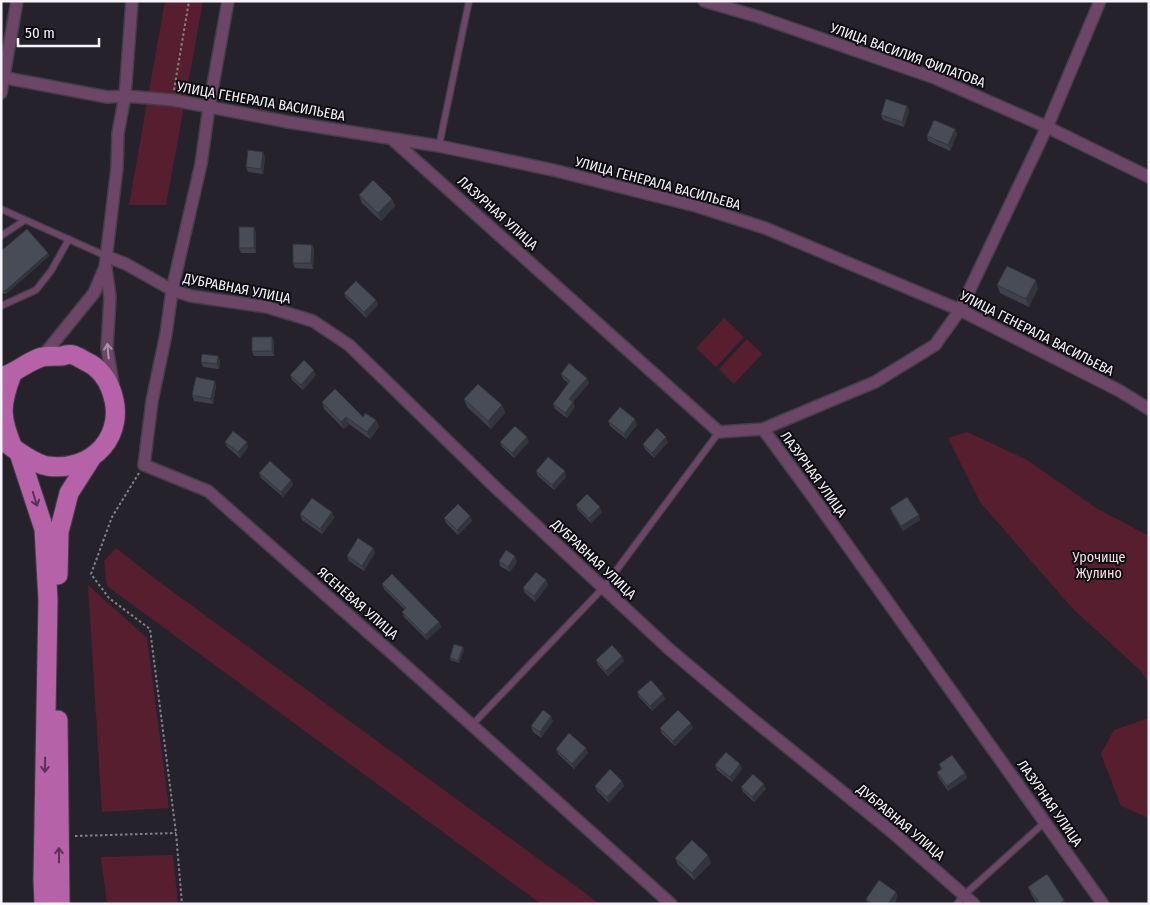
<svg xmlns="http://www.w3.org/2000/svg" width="1150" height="905" viewBox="0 0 1150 905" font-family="'Fira Sans Condensed',sans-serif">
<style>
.green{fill:#571e2f}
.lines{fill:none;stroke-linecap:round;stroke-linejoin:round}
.service-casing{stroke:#433f49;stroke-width:8}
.minor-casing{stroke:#433f49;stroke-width:14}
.primary-casing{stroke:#433f49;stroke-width:21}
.path{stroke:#86828b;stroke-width:2;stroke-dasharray:2.5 2.5;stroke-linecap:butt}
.service{stroke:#6d4567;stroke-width:5.5}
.minor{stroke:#6d4567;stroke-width:11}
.primary{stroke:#b562a9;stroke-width:19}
.wall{fill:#3e414b}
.shaded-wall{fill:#32353d}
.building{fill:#484c57;stroke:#32353d}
.oneway{stroke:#ab94a9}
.oneway2{stroke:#593355}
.labels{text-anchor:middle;stroke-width:4;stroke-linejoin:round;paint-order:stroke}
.street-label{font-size:14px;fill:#f6f4fa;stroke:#0e0d11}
.park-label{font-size:14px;fill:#f5dde2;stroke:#0e0d11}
</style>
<rect width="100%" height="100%" fill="#26222c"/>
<!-- green -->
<path class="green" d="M165 1H203L166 205H129Z
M724 318 744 337 716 367 696 348Z
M747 339 762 354 734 384 719 369Z
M967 432 1027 460 1096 508 1149 536V683L1141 671 1073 609 980 502 948 438Z
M116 548 158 581 600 904H541L107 586 104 561Z
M88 585 147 638 169 808 102 812Z
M1149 718V818L1121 806 1101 754 1114 730Z
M173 855 178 904H107L101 857Z"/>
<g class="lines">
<defs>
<path id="service" d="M439 146 469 1
M1 209 106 256
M1 236 25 220
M1 306 36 290 51 271 69 239
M472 725 604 587 719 432
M957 904 963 896 1045 822"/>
<path id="minor" d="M228 1 209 107 201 164 172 290 166 334 152 401 144 465 208 491 396 657 671 904
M704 1 759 17 935 78 1047 127 1149 177
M1 77 107 97 125 96 173 100 288 122 439 146 553 170 696 206 765 228 960 310 1120 391 1149 409
M1 93 17 1
M393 140 719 432 763 429 875 382 935 345 960 310 1047 127 1100 1
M108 257 126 264 172 290 191 296 267 307 313 321 349 345 496 488 669 649 745 713 892 832 974 904
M106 268 110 297 107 348 113 384
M42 357 94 293 105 267 117 168 118 133 125 96 132 1
M763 429 813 497 1103 904"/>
<path id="primary" d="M12 374C0 405 0 417 13 448
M1 377C16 373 28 361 42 357 48 356 56 356 62 356 65 355 70 354 73 355 77 356 83 360 87 362 98 367 107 378 111 390 128 434 93 473 47 466 32 463 13 448 1 439
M19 453 44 529 48 600 43 880 44 904
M58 575 59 532 69 493 92 457
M58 720 60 904"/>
</defs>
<!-- service casing -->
<use href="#service" class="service-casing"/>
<!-- minor casing -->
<use href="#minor" class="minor-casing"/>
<!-- primary casing -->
<use href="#primary" class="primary-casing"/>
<!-- path -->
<path class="path" d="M174 90 189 1
M139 473 112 517 91 574 109 598 150 629 176 833 182 904
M75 836 176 833"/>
<!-- service -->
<use href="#service" class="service"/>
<!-- minor -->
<use href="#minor" class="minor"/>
<!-- primary -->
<use href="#primary" class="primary"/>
</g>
<!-- wall -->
<path class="wall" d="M907 106 909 111 904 127 883 120 881 115Z
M955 129 957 134 950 151 928 141 927 136Z
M263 152 265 157 263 174 248 172 246 167Z
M359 195 392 199 395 206 381 221 362 203Z
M256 232V253H241L239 248Z
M312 245 314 250 313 269 295 268 293 263Z
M1 251 48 253 49 256 6 294 1 293Z
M997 285 1038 288 1029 307 1000 293Z
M344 293 376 300 378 305 366 318 346 298Z
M272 337 274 342V356H254L252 351Z
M218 356 220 361 219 369 203 367 201 362Z
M561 374 589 383 573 402 575 407 567 418 555 409 553 404 568 383 563 379Z
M290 375H316L303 390 292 380Z
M216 386 213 404 194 401 192 395Z
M464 399 502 405 505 413 491 429 467 407Z
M322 402 363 417 376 420 379 427 370 439 349 424 344 429 324 409Z
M608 421 637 425 626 439 610 426Z
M225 442 248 447 240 458 227 447Z
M500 442H529L514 458 502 447Z
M668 442 654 458 645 449 643 444Z
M536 471 566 477 554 490 538 476Z
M259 473 291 480 293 485 283 497 261 478Z
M576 505 602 512 591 523 578 510Z
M890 508 920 520 903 531 892 513Z
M332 512 334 518 322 534 302 520 300 514Z
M470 516 472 521 458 535 446 523 444 518Z
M373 548 375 553 364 571 349 561 347 556Z
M515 556 517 562 510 572 500 566 499 561Z
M546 580 548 585 535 602 525 593 523 588Z
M382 584 439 622 441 627 427 640 404 617 402 612 405 610 384 589Z
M464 650 459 663 450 660V658Z
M622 656 624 661 608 676 598 665 596 660Z
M637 692 665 699 652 711 639 697Z
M553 721 541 738 533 732 531 726Z
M660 728H693L675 746 662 734Z
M586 748 588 753 574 769 558 754 556 749Z
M939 764 965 773 967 778 948 791 939 778 937 772 941 770Z
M715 765 742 769 732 782 717 770Z
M595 786H624L609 803 597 791Z
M741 787 766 789 754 802 743 792Z
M675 858 711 863 694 880 678 865Z
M1028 887 1064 900 1065 904H1037L1031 894Z
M898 897 894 904H868L866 899Z"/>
<!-- shaded-wall -->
<path class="shaded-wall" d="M907 106 909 111 904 127 902 122Z
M955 129 957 134 950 151 948 145Z
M263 152 265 157 263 174 261 169Z
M392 199 395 206 381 221 378 213Z
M254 227 256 232V253L254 248Z
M312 245 314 250 313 269 311 263Z
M48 253 49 256 6 294 5 291Z
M1036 280 1038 288 1029 307 1026 299Z
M376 300 378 305 366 318 364 312Z
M272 337 274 342V356L272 351Z
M218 356 220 361 219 369 217 364Z
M314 370 316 375 303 390 301 385Z
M587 378 589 383 571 404 569 399Z
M215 381 216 386 213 404 211 399Z
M573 402 575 407 567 418 565 413Z
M502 405 505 413 491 429 488 421Z
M346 417 349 424 344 429 341 422Z
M635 419 637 425 626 439 624 434Z
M376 420 379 427 370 439 367 432Z
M527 437 529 442 514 458 512 453Z
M666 437 668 442 654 458 652 453Z
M247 442 248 447 240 458 238 452Z
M565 471 566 477 554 490 552 485Z
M291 480 293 485 283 497 281 492Z
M600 507 602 512 591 523 589 518Z
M332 512 334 518 322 534 320 529Z
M919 515 920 520 903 531 901 526Z
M470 516 472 521 458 535 457 530Z
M373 548 375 553 364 571 362 566Z
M515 556 517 562 510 572 508 567Z
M546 580 548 585 535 602 534 596Z
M439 622 441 627 427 640 425 635Z
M463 647 464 650 459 663 458 661Z
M622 656 624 661 608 676 606 671Z
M663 694 665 699 652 711 650 706Z
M551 716 553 721 541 738 540 732Z
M691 723 693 728 675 746 673 741Z
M586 748 588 753 574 769 572 764Z
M740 764 742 769 732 782 730 777Z
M965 773 967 778 948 791 947 786Z
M622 781 624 786 609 803 607 797Z
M764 784 766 789 754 802 752 797Z
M708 855 711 863 694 880 692 873Z
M896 892 898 897 894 904H888Z
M1064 900 1065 904H1059Z"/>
<!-- building -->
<path class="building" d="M886 99 907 106 902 122 881 115Z
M934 120 955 129 948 145 927 136Z
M248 150 263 152 261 169 246 167Z
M373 180 392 199 378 213 359 195Z
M239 227H254V248H239Z
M27 229 48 253 5 291 1 290V251Z
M293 244 312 245 311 263H293Z
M1007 266 1036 280 1026 299 997 285Z
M356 281 376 300 364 312 344 293Z
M252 337H272V351H252Z
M202 354 218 356 217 364 201 362Z
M304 360 314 370 301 385 290 375Z
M569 363 587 378 569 399 573 402 565 413 553 404 570 381 561 374Z
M196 377 215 381 211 399 192 395Z
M478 384 502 405 488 421 464 399Z
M335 389 363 417 365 413 376 420 367 432 346 417 341 422 322 402Z
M620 407 635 419 624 434 608 421Z
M515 426 527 437 512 453 500 442Z
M657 428 666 437 652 453 643 444Z
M233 431 247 442 238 452 225 442Z
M548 457 565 471 552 485 536 471Z
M270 461 291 480 281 492 259 473Z
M587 494 600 507 589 518 576 505Z
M907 497 919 515 901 526 890 508Z
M312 498 332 512 320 529 300 514Z
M458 504 470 516 457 530 444 518Z
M358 538 373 548 362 566 347 556Z
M506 550 515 556 508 567 499 561Z
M536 572 546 580 534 596 523 588Z
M392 574 439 622 425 635 402 612 406 608 382 584Z
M454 644 463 647 458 661 450 658Z
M612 645 622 656 606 671 596 660Z
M651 680 663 694 650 706 637 692Z
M543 710 551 716 540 732 531 726Z
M678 710 691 723 673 741 660 728Z
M569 733 586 748 572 764 556 749Z
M726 752 740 764 730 777 715 765Z
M952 755 965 773 947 786 937 772 942 769 939 764Z
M610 769 622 781 607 797 595 786Z
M753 774 764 784 752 797 741 787Z
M692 840 708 855 692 873 675 858Z
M1047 874 1064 900 1059 904H1040L1028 887Z
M879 880 896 892 888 904H873L866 899Z"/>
<!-- one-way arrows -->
<defs><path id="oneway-shaft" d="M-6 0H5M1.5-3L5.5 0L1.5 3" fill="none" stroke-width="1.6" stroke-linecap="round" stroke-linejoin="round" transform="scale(1.25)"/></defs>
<use class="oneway" href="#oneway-shaft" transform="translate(108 351) rotate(-95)"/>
<g class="oneway2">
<use href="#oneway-shaft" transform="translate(35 499) rotate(73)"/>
<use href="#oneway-shaft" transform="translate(45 765) rotate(91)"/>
<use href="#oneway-shaft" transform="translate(59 855) rotate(-90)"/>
</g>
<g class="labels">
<!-- street labels -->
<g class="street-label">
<text transform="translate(908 55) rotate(20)" y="5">УЛИЦА ВАСИЛИЯ ФИЛАТОВА</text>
<text transform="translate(261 101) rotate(10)" y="5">УЛИЦА ГЕНЕРАЛА ВАСИЛЬЕВА</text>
<text transform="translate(658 183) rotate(15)" y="5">УЛИЦА ГЕНЕРАЛА ВАСИЛЬЕВА</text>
<text transform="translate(498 213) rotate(42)" y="5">ЛАЗУРНАЯ УЛИЦА</text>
<text transform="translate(237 288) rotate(11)" y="5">ДУБРАВНАЯ УЛИЦА</text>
<text transform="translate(1037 333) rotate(27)" y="5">УЛИЦА ГЕНЕРАЛА ВАСИЛЬЕВА</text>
<text transform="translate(814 474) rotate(54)" y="5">ЛАЗУРНАЯ УЛИЦА</text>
<text transform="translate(594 559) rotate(43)" y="5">ДУБРАВНАЯ УЛИЦА</text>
<text transform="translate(358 603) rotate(41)" y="5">ЯСЕНЕВАЯ УЛИЦА</text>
<text transform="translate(1050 803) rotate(55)" y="5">ЛАЗУРНАЯ УЛИЦА</text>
<text transform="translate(901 822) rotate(40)" y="5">ДУБРАВНАЯ УЛИЦА</text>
</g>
<!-- park labels -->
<g class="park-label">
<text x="1099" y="562">Урочище<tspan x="1099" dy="16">Жулино</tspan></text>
</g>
</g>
<!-- border -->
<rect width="1150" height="905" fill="none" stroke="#f6f4fa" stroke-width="5"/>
<!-- scale -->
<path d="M18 38v8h81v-8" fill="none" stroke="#f6f4fa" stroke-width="2.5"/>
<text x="25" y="38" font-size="15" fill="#f6f4fa" stroke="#0e0d11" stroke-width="4" paint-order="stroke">50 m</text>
</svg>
